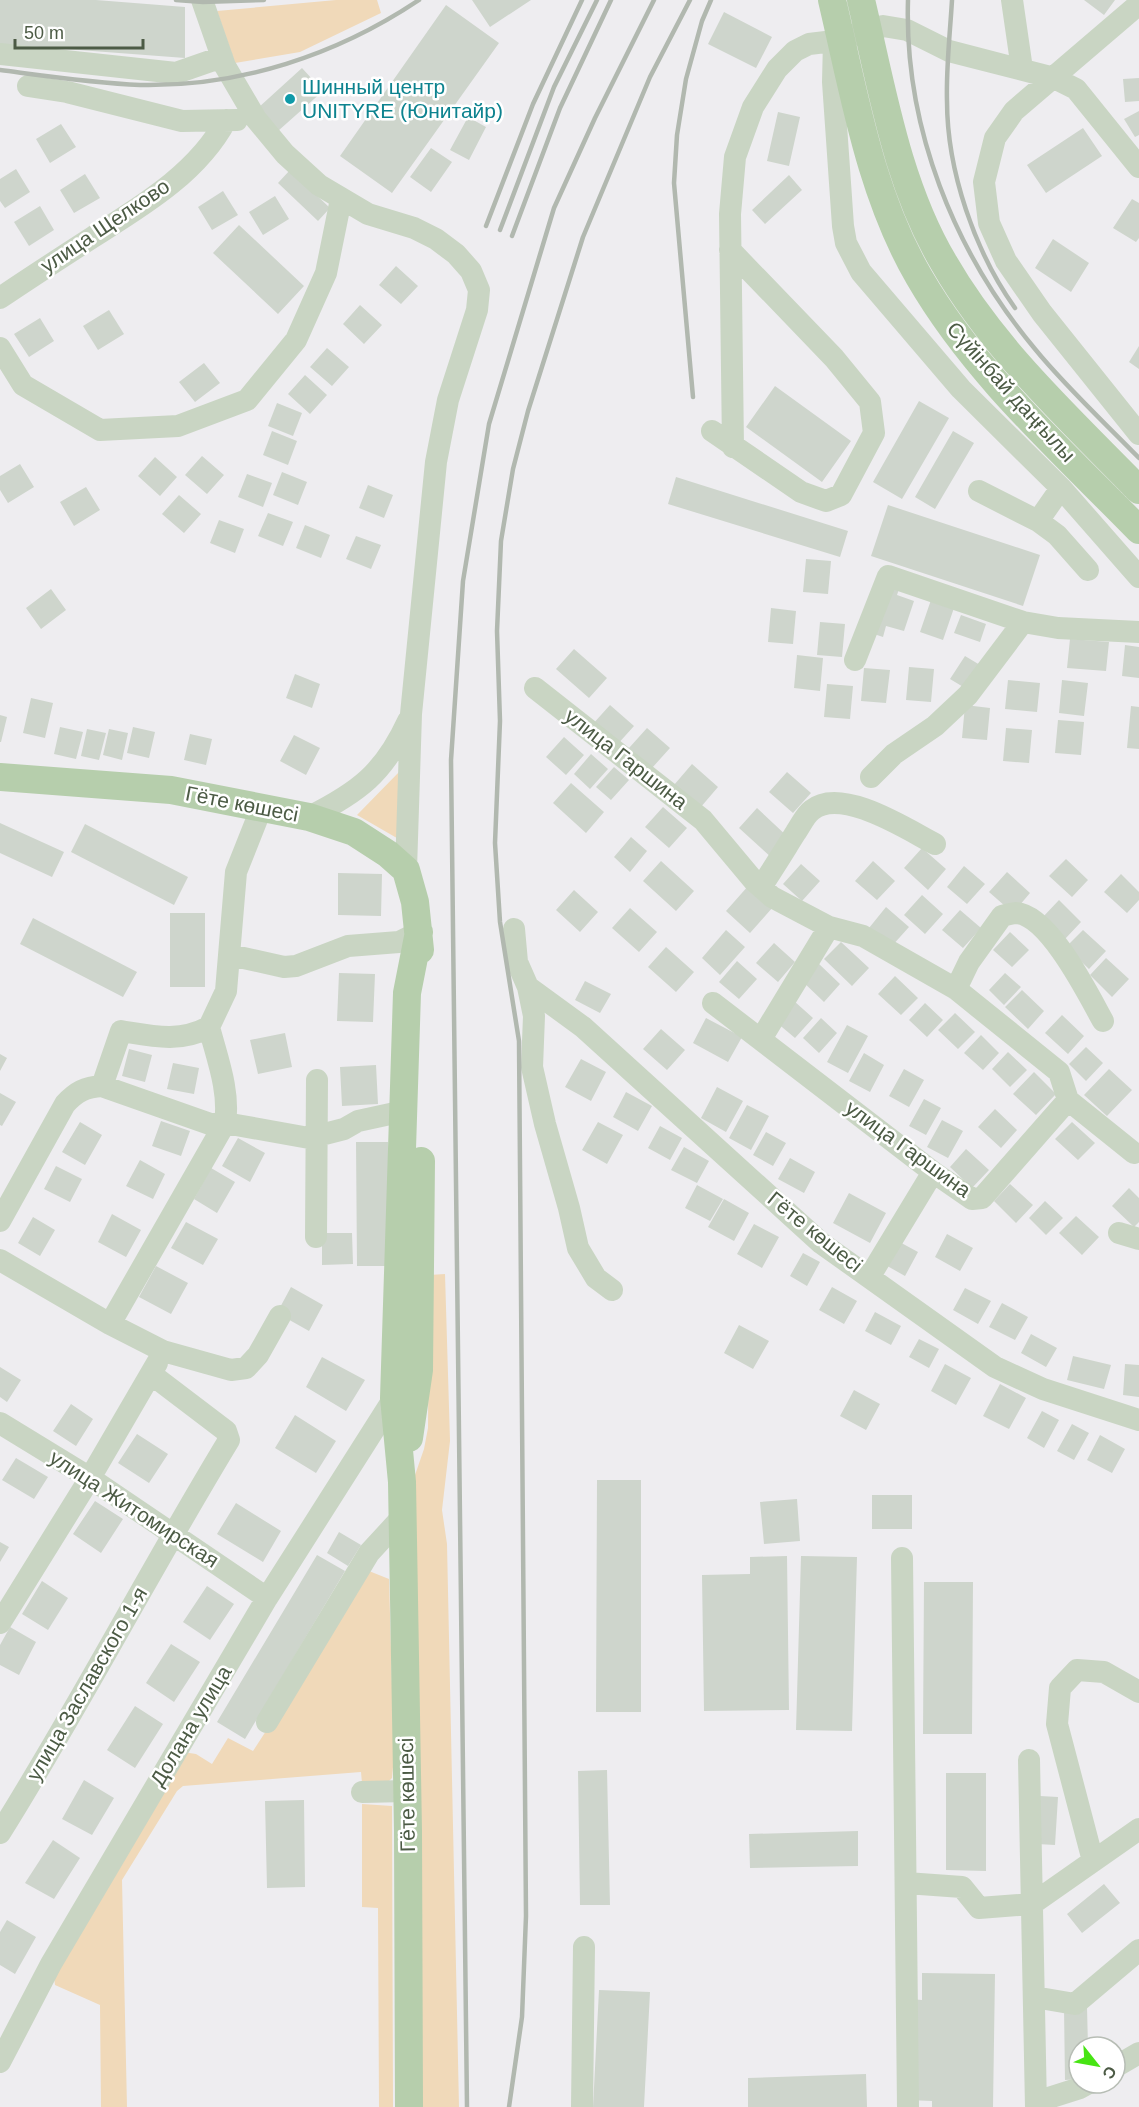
<svg xmlns="http://www.w3.org/2000/svg" width="1139" height="2107" viewBox="0 0 1139 2107" font-family="Helvetica,sans-serif">
<style>
.green{fill:#f0d9b9}
.building{fill:#ced5cc}
.lines{fill:none;stroke-linecap:round;stroke-linejoin:round}
.minor{stroke:#c9d5c3;stroke-width:22}
.major{stroke:#b6ceac;stroke-width:28}
.rail{stroke:#b1b8af;stroke-width:4.5}
.major-bridge{stroke:#b6ceac;stroke-width:28}
.culture-dot{fill:#0f9aa8;stroke:#fff;stroke-width:2}
.labels{text-anchor:middle;stroke-width:5;stroke-linejoin:round;paint-order:stroke}
.culture-label{font-size:21px;fill:#0d838f;stroke:#fff;text-anchor:start}
.street-label{font-size:21px;fill:#4c5b45;stroke:#fff}
</style>
<rect width="100%" height="100%" fill="#eeedf0"/>
<!-- green -->
<path class="green" d="M336 0H377L381 13 300 52 235 63 217 11Z
M400 771 402 841 357 815Z
M445 1274 450 1441 442 1510 447 1544 459 2107H415V1475L424 1449 428 1428 429 1275Z
M364 1569 389 1579 394 1756 392 1778 389 1781 362 1783 361 1772 183 1786 177 1791 122 1880 127 2107H101L100 2005 55 1985 51 1954 183 1752 196 1754 212 1764 228 1738 253 1751 301 1677Z
M362 1804 392 1806 393 2107H379L378 1908 362 1907Z"/>
<!-- building -->
<path class="building" d="M0 0H96L185 7V58L0 44Z
M472 0H531L490 27Z
M1084 0H1115L1104 15Z
M446 5 499 43 392 193 340 156Z
M724 12 772 37 756 68 708 44Z
M302 68 323 91 278 131 258 108Z
M1139 78V101L1125 102 1123 79Z
M1139 111V135L1135 137 1124 119Z
M778 112 800 117 789 166 767 161Z
M468 117 486 127 469 160 450 150Z
M61 124 76 147 50 163 36 139Z
M1083 128 1102 156 1046 193 1027 165Z
M431 148 452 162 431 192 410 177Z
M16 169 30 192 5 208 0 201V179Z
M290 170 330 208 318 221 278 183Z
M85 174 100 198 74 213 60 190Z
M789 175 802 190 765 224 752 210Z
M223 191 238 215 212 230 198 207Z
M275 196 289 219 263 235 249 212Z
M1132 199 1139 203V238L1136 242 1113 228Z
M40 206 54 230 29 246 14 222Z
M239 225 304 286 278 314 213 253Z
M1053 239 1089 263 1071 292 1035 268Z
M396 266 418 286 401 304 379 285Z
M360 305 382 325 364 344 343 324Z
M109 310 124 334 98 350 83 326Z
M40 318 54 341 29 357 14 334Z
M1139 346V369L1129 362Z
M327 348 349 367 332 386 310 367Z
M204 363 220 383 195 402 179 382Z
M305 375 327 395 310 414 288 394Z
M775 386 851 441 822 482 746 427Z
M919 401 949 418 902 499 873 482Z
M277 403 302 413 293 436 268 426Z
M272 431 297 441 288 465 263 455Z
M953 431 974 443 935 509 915 497Z
M202 456 224 475 207 494 185 475Z
M155 457 177 477 160 496 138 476Z
M20 464 34 487 8 503 0 490V476Z
M282 472 307 482 298 505 273 495Z
M247 474 272 483 263 507 238 497Z
M676 477 848 531 840 557 668 504Z
M368 485 393 495 384 518 359 508Z
M86 487 100 510 74 526 60 502Z
M179 495 201 514 184 533 162 514Z
M888 505 1040 555 1023 606 871 556Z
M268 513 293 522 283 546 258 536Z
M219 520 244 529 235 553 210 543Z
M305 525 330 535 321 558 296 548Z
M356 536 381 545 371 569 346 559Z
M806 559 831 561 828 594 803 592Z
M891 584 900 586 897 595 914 601 904 631 886 626 883 637 874 634Z
M51 589 66 610 41 629 26 608Z
M932 597 955 605 943 640 920 632Z
M771 608 796 611 793 644 768 642Z
M961 615 986 624 980 642 954 633Z
M820 622 845 624 842 657 817 655Z
M1070 639 1109 642 1106 671 1067 668Z
M1125 645 1139 647V678L1122 676Z
M574 649 607 678 589 698 556 669Z
M797 655 823 658 820 691 794 688Z
M965 656 980 665 965 688 950 679Z
M909 667 934 669 931 702 906 700Z
M864 668 890 670 886 703 861 701Z
M295 674 320 684 312 708 286 698Z
M1008 680 1040 683 1037 712 1005 709Z
M1062 680 1088 683 1084 716 1059 713Z
M827 684 853 686 850 719 824 717Z
M31 698 53 703 45 738 23 733Z
M610 705 634 726 616 746 592 725Z
M965 705 990 708 987 740 962 738Z
M1131 706 1139 707V749L1127 748Z
M0 715 7 717 1 742H0Z
M1058 720 1084 722 1081 755 1055 753Z
M60 727 83 732 76 759 54 754Z
M133 727 155 732 149 758 127 753Z
M647 728 670 748 652 768 629 748Z
M1006 728 1032 730 1029 763 1003 761Z
M87 729 106 733 99 760 81 756Z
M109 729 128 733 122 760 103 755Z
M190 734 212 739 206 765 184 760Z
M294 735 320 748 306 775 280 761Z
M564 737 584 755 566 775 546 757Z
M591 754 608 769 590 789 574 774Z
M692 764 718 787 700 808 674 785Z
M614 767 629 780 611 800 596 787Z
M787 772 811 793 793 813 769 792Z
M571 783 604 812 586 833 553 803Z
M663 807 687 828 669 848 645 827Z
M757 808 789 838 772 858 739 828Z
M0 823 64 852 52 877 0 853Z
M85 824 188 877 174 905 71 852Z
M631 837 647 851 630 872 614 857Z
M922 848 946 869 928 890 904 868Z
M1066 859 1088 880 1072 897 1049 876Z
M661 861 694 891 676 911 643 881Z
M873 861 895 881 877 900 855 881Z
M801 864 820 881 802 901 783 884Z
M964 866 985 884 967 904 947 887Z
M1007 872 1030 893 1013 913 989 892Z
M338 873 382 874 381 916 338 915Z
M1121 874 1139 892V900L1127 913 1104 892Z
M749 885 773 907 750 933 726 911Z
M574 890 598 912 580 932 556 910Z
M922 895 943 914 925 934 904 915Z
M1059 900 1081 922 1065 939 1042 918Z
M886 907 909 927 891 947 869 928Z
M630 908 657 932 639 952 612 928Z
M960 910 981 928 963 948 942 930Z
M170 913H205V987H170Z
M33 918 137 972 123 997 20 944Z
M726 930 745 947 720 975 702 958Z
M1083 930 1106 951 1089 969 1066 947Z
M1010 932 1029 950 1012 967 993 950Z
M841 942 869 968 852 986 824 959Z
M774 943 795 962 778 982 756 963Z
M666 947 694 972 676 992 648 967Z
M1106 958 1129 979 1112 997 1090 975Z
M737 961 757 979 739 999 719 982Z
M818 963 840 984 824 1002 801 980Z
M339 973 375 974 373 1022 337 1021Z
M1005 973 1021 987 1004 1005 989 990Z
M895 976 918 998 901 1015 878 994Z
M585 981 611 994 600 1013 575 1000Z
M1022 990 1044 1011 1028 1029 1005 1007Z
M794 1001 813 1018 795 1038 776 1022Z
M925 1003 943 1020 927 1037 909 1020Z
M955 1013 975 1032 958 1049 938 1030Z
M1062 1015 1084 1036 1068 1054 1045 1033Z
M706 1018 742 1037 728 1062 693 1043Z
M821 1018 837 1033 819 1053 803 1038Z
M847 1025 868 1036 848 1073 827 1062Z
M661 1029 685 1050 667 1070 643 1049Z
M285 1033 292 1067 258 1074 250 1040Z
M981 1035 999 1053 983 1070 964 1053Z
M1086 1047 1103 1063 1086 1081 1069 1064Z
M129 1049 152 1055 145 1082 122 1076Z
M1008 1052 1027 1070 1010 1087 992 1069Z
M864 1053 884 1065 870 1092 849 1081Z
M0 1054 7 1058 0 1071Z
M581 1059 606 1072 591 1101 565 1087Z
M173 1063 199 1068 194 1094 167 1089Z
M376 1065 378 1104 342 1106 340 1067Z
M904 1069 924 1080 909 1107 889 1096Z
M1109 1069 1132 1090 1107 1116 1084 1095Z
M1034 1072 1056 1094 1036 1115 1013 1094Z
M717 1087 743 1101 726 1132 701 1118Z
M626 1092 652 1106 638 1131 613 1117Z
M0 1093 16 1102 2 1126 0 1125Z
M924 1099 941 1108 926 1135 909 1126Z
M747 1105 769 1116 751 1150 729 1138Z
M995 1109 1017 1130 1001 1148 978 1127Z
M942 1120 963 1131 948 1158 927 1147Z
M161 1121 190 1131 181 1156 152 1146Z
M80 1122 102 1135 85 1165 62 1152Z
M598 1122 623 1135 607 1164 582 1150Z
M1072 1122 1095 1143 1078 1160 1055 1139Z
M660 1126 682 1138 670 1160 648 1148Z
M766 1132 786 1143 773 1166 753 1155Z
M238 1138 265 1153 250 1182 222 1166Z
M356 1142H388L390 1266H357Z
M684 1147 709 1161 697 1183 671 1170Z
M966 1149 989 1170 972 1188 950 1167Z
M790 1158 815 1172 804 1193 778 1179Z
M140 1160 165 1174 153 1199 126 1186Z
M56 1166 82 1179 70 1202 44 1189Z
M211 1168 235 1182 217 1213 194 1199Z
M1010 1184 1033 1205 1016 1223 994 1201Z
M697 1185 723 1199 710 1221 685 1208Z
M1129 1188 1139 1198V1222L1134 1227 1112 1206Z
M849 1193 886 1213 870 1243 833 1223Z
M724 1199 749 1213 734 1241 708 1227Z
M1045 1201 1063 1218 1046 1235 1029 1218Z
M112 1214 141 1230 126 1257 98 1242Z
M1076 1216 1099 1237 1082 1255 1059 1233Z
M33 1217 55 1230 40 1256 18 1243Z
M186 1222 218 1239 203 1265 171 1248Z
M754 1224 779 1237 762 1268 737 1254Z
M322 1233H352L353 1264 322 1265Z
M947 1234 973 1248 960 1271 935 1257Z
M894 1239 918 1252 905 1276 882 1263Z
M803 1253 820 1262 807 1286 790 1276Z
M156 1266 188 1283 171 1314 139 1297Z
M291 1287 323 1305 309 1331 277 1313Z
M832 1287 857 1301 844 1324 819 1310Z
M965 1288 991 1301 978 1324 953 1310Z
M1002 1303 1028 1317 1015 1340 989 1327Z
M875 1312 901 1326 891 1345 865 1331Z
M739 1325 769 1341 753 1369 724 1353Z
M1031 1334 1057 1348 1046 1367 1021 1353Z
M919 1339 939 1349 929 1368 909 1357Z
M1073 1356 1111 1365 1104 1389 1067 1380Z
M322 1357 365 1380 346 1411 306 1387Z
M945 1364 971 1378 956 1405 931 1391Z
M1125 1364 1139 1365V1397L1123 1395Z
M0 1367 21 1380 7 1402 0 1397Z
M1000 1384 1026 1398 1009 1429 983 1416Z
M854 1390 880 1404 866 1430 840 1416Z
M71 1404 93 1419 76 1446 53 1431Z
M1042 1411 1059 1420 1044 1448 1027 1438Z
M295 1415 336 1441 316 1473 275 1448Z
M1072 1424 1089 1433 1074 1460 1057 1451Z
M137 1434 168 1454 149 1483 118 1463Z
M1100 1435 1125 1449 1112 1473 1087 1460Z
M16 1458 48 1477 34 1499 2 1480Z
M597 1480H641V1712H596Z
M872 1495H912V1529H872Z
M797 1499 800 1541 764 1544 760 1502Z
M95 1501 123 1519 101 1553 73 1534Z
M236 1503 281 1531 263 1562 217 1534Z
M339 1532 361 1545 348 1566 327 1553Z
M0 1542 9 1547 0 1562Z
M317 1555 345 1571 245 1739 217 1722Z
M787 1556 789 1710 704 1711 702 1575 750 1574V1557Z
M801 1556 857 1557 852 1731 796 1730Z
M42 1581 68 1598 48 1630 22 1614Z
M924 1582H973L972 1734H923Z
M207 1586 234 1604 210 1640 183 1622Z
M10 1627 36 1642 19 1675 0 1665V1645Z
M171 1644 200 1662 174 1702 146 1683Z
M135 1706 163 1724 135 1768 107 1750Z
M607 1770 610 1905H580L578 1771Z
M946 1773H986V1871L946 1870Z
M84 1780 114 1798 92 1835 62 1819Z
M1040 1796 1058 1797 1055 1845 1037 1844Z
M304 1800 305 1887 267 1888 265 1801Z
M858 1831V1866L750 1868 749 1834Z
M53 1840 80 1858 54 1899 25 1883Z
M1104 1884 1120 1903 1082 1933 1067 1914Z
M7 1920 36 1937 15 1974 0 1965V1932Z
M922 1973 995 1974 993 2107H932V2101L908 2100 910 1999 922 2000Z
M599 1990 650 1992 644 2107H593Z
M1087 2007 1088 2047H1079V2079L1065 2080 1064 2008Z
M866 2074 867 2107H748V2078Z"/>
<g class="lines">
<!-- minor -->
<path class="minor" d="M202 0 225 66 256 119 285 154 319 185 368 214 414 228 436 239 456 254 471 271 479 290 477 310 448 400 436 462 411 714 406 870
M1012 0 1022 69
M1139 4 1014 111 995 138 984 182 989 223 1006 261 1042 313 1139 434
M0 54 176 73 222 57
M28 86 67 92 182 121 237 120
M1139 167 1076 89 1054 78 949 51 907 30 883 26 834 41 833 82 843 226 846 243 861 272 961 389 1061 488 1139 577
M0 298C31 277 62 257 93 237 142 206 198 173 226 120
M0 348 23 385 100 430 178 426 247 400 296 340 326 273 341 199
M712 431 801 492 826 501 841 495 874 433 870 402 834 358 730 250
M733 447 730 214 735 157 753 107 777 69 795 51 809 44 834 41
M979 491 1038 521 1057 535 1088 570
M1038 521 1061 488
M855 660 888 576 1023 622 1058 628 1139 632
M535 688 703 820 754 881 772 897 829 927 863 936 956 989 1059 1072 1068 1100 1134 1153
M871 777 894 754 935 726 968 695 1023 622
M309 817C359 792 384 773 408 721
M761 887C773 869 784 851 796 832 801 825 805 815 812 810 841 786 908 830 935 844
M514 929 517 962 528 987 534 1016 532 1067 545 1124 569 1208 578 1248 596 1278 612 1290
M230 955 284 967 296 966 348 946 399 942 419 932
M528 987 583 1027 821 1243 995 1367 1043 1389 1139 1420
M956 989 969 962 1002 916C1006 915 1012 913 1016 913 1049 915 1088 994 1103 1021
M713 1003 933 1172 972 1199 982 1198 1068 1100
M761 1039 829 927
M102 1086 121 1031C152 1036 180 1043 209 1027
M0 1221 65 1104C76 1092 85 1087 102 1086L210 1124 225 1123 309 1138 344 1129 358 1121 404 1111
M1119 1233 1139 1239
M316 1237 317 1080
M0 1260 110 1324 163 1351 231 1370 246 1368 258 1355 280 1316
M870 1276 933 1172
M110 1324 225 1123C230 1091 217 1058 209 1027L226 991 236 872 261 809
M0 1423 90 1478 267 1598
M902 1558 908 2107
M0 1623 90 1478 157 1363
M267 1722 369 1553 403 1516
M1029 1760 1036 2107
M362 1792 407 1791
M0 1833C80 1705 150 1570 229 1440L226 1431 151 1374
M1093 1861 1057 1724 1060 1688 1077 1670 1104 1672 1139 1692
M906 1883 962 1887 979 1908 1032 1904 1139 1829
M1034 1997 1075 2004 1139 1950
M0 2062 51 1964 267 1598 394 1398
M1115 2067 1139 2053
M1036 2102 1080 2088 1089 2083
M582 2107 584 1947"/>
<!-- major -->
<path class="major" d="M0 777 171 790 309 817 354 832 388 854 406 870 415 902 420 950
M409 1438 419 1370 421 1161
M409 2107 408 1831 402 1482 394 1398 407 993 419 932"/>
<!-- rail -->
<path class="rail" d="M176 0 203 2 264 0
M908 0C904 127 954 252 1035 349 1066 387 1104 422 1139 458
M952 0C950 34 946 68 947 101 947 171 975 252 1015 308
M0 70C46 76 93 83 140 85 240 87 337 55 419 0
M486 226 533 104 582 0
M500 230 554 87 597 0
M512 236 560 108 611 0
M693 397 674 183 677 135 686 79 702 21 711 0
M467 2107 451 760 463 581 489 424 554 208 595 118 654 0
M509 2107 522 2017 526 1916 519 1041 500 922 495 843 500 721 497 631 501 541 513 469 528 411 583 237 650 77 690 0"/>
<!-- major-bridge -->
<path class="major-bridge" d="M832 0C854 93 870 193 919 277 975 374 1061 450 1139 530
M861 0C882 88 897 184 944 263 994 350 1069 418 1139 490"/>
</g>
<!-- markers -->
<circle class="culture-dot" cx="290" cy="99" r="6"/>
<g class="labels">
<!-- culture labels -->
<g class="culture-label">
<text x="302" y="94">Шинный центр<tspan x="302" dy="24">UNITYRE (Юнитайр)</tspan></text>
</g>
<!-- street labels -->
<g class="street-label">
<text transform="translate(105 226) rotate(-34)" y="7">улица Щелково</text>
<text transform="translate(1011 392) rotate(48)" y="7">Сүйінбай даңғылы</text>
<text transform="translate(626 759) rotate(38)" y="7">улица Гаршина</text>
<text transform="translate(242 804) rotate(11)" y="7">Гёте көшесі</text>
<text transform="translate(908 1149) rotate(36)" y="7">улица Гаршина</text>
<text transform="translate(815 1232) rotate(39)" y="7">Гёте көшесі</text>
<text transform="translate(134 1509) rotate(33)" y="7">улица Житомирская</text>
<text transform="translate(87 1684) rotate(-60)" y="7">улица Заславского 1-я</text>
<text transform="translate(191 1726) rotate(-59)" y="7">Долана улица</text>
<text transform="translate(407 1795) rotate(-91)" y="7">Гёте көшесі</text>
</g>
</g>
<!-- north arrow -->
<g transform="translate(1097 2065) rotate(121)"><circle r="28" fill="#ffffff" stroke="#b7bdb5" stroke-width="1.5"/>
<path d="M0-4.5L10 22L0 15L-10 22Z" fill="#47e413"/>
<text y="-9" font-size="16" font-weight="bold" text-anchor="middle" fill="#4c5b45">С</text>
</g>
<!-- scale -->
<path d="M15 39v9h128v-9" fill="none" stroke="#4c5b45" stroke-width="3"/>
<text x="24" y="39" font-size="18" fill="#4c5b45" stroke="#ffffff" stroke-width="4.5" paint-order="stroke">50 m</text>
</svg>
